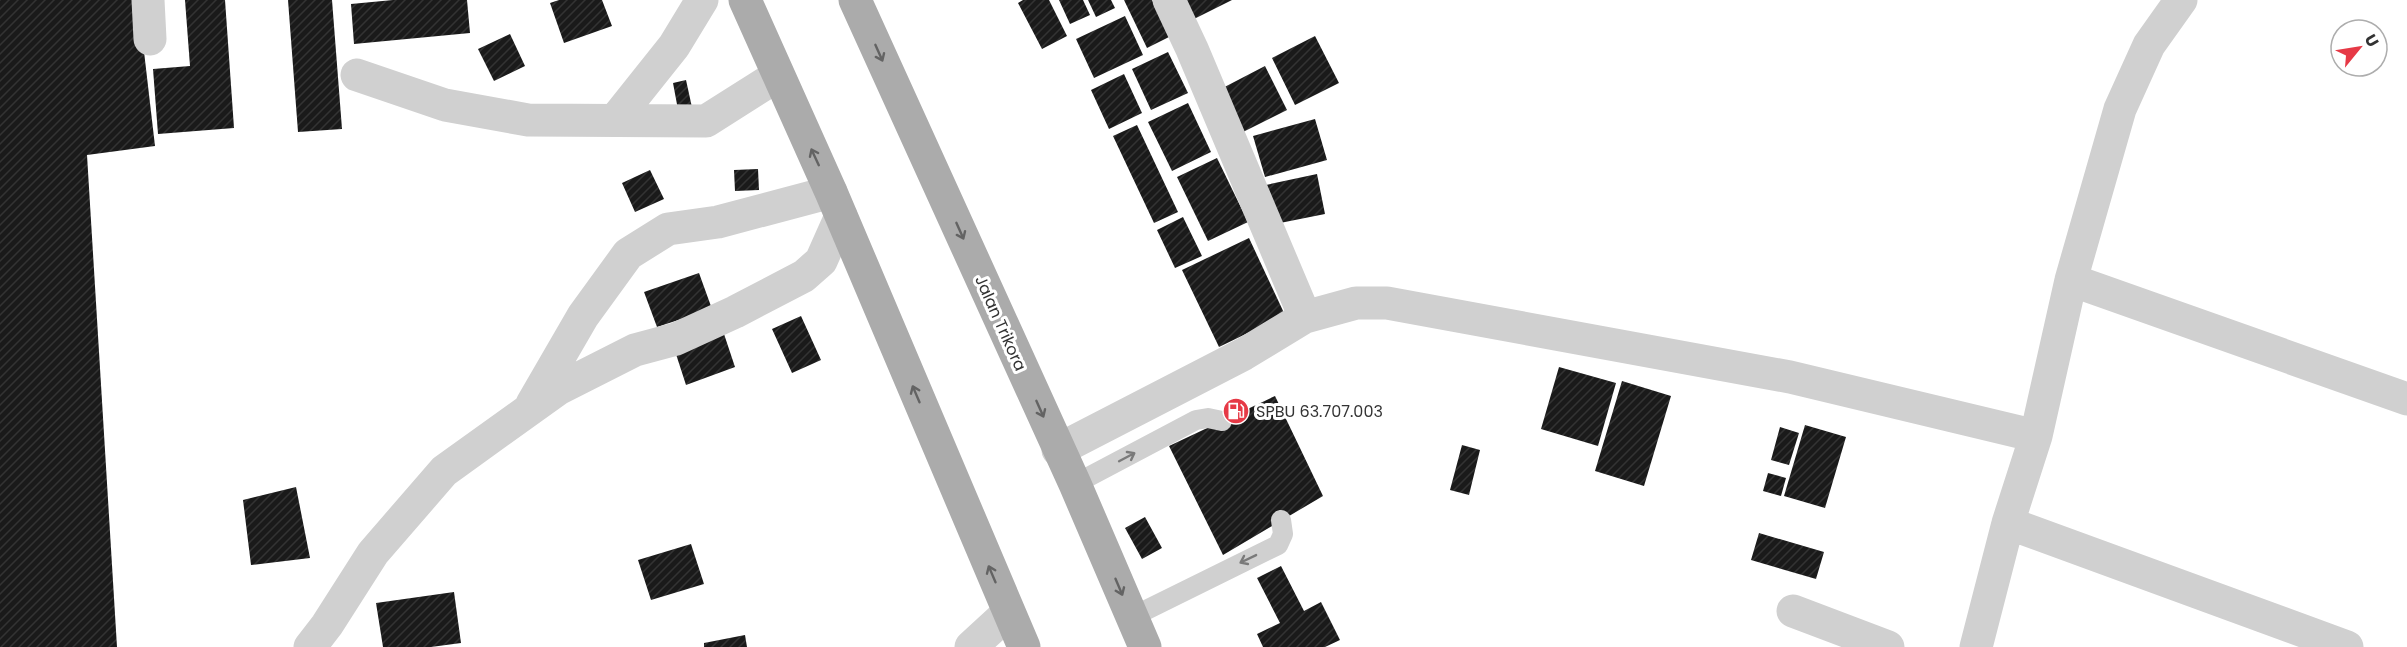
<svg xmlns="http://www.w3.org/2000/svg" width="2407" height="647" viewBox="0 0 2407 647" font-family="Poppins,sans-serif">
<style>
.building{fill:url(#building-hatch)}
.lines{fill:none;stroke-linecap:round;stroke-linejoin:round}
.lane{stroke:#d0d0d0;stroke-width:20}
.street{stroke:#d0d0d0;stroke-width:33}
.primary{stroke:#ababab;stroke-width:33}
.oneway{stroke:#636363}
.oneway2{stroke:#7a7a7a}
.labels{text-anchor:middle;stroke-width:6;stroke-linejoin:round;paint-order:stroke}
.street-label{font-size:16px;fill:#333;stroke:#fff}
.poi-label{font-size:16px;fill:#333;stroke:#fff;text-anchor:start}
</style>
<defs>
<pattern id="building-hatch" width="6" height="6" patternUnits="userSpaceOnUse" patternTransform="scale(1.5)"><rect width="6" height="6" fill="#1a1a1a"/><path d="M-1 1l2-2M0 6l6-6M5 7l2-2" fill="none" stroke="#333"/></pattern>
</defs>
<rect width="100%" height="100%" fill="#fff"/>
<!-- building -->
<path class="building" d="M0 0H138L155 146 87 155 117 647H0Z
M185 0H225L234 128 158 134 153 69 190 66Z
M288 0H332L342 129 298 132Z
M393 0H467L470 33 354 44 351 4Z
M559 0H602L612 26 564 43 550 3Z
M1023 0H1049L1067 36 1042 49 1018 3Z
M1059 0H1083L1090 15 1070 24Z
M1088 0H1111L1115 8 1096 17Z
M1124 0H1152L1169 37 1147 48Z
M1182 0H1232L1192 20Z
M1125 16 1143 55 1094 78 1076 39Z
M510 34 525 66 494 81 478 49Z
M1315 36 1339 83 1295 105 1272 58Z
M1168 52 1188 93 1151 110 1132 69Z
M1265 66 1287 110 1235 136 1213 93Z
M1124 74 1142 113 1109 129 1091 90Z
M686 80 693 112 679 115 673 83Z
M1188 103 1211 152 1172 171 1148 122Z
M1315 119 1327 160 1265 177 1253 136Z
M1137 125 1178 212 1154 223 1113 136Z
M1217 158 1248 222 1208 241 1177 177Z
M758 169 759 190 735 191 734 170Z
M650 170 664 199 635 212 622 183Z
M1317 174 1325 214 1270 225 1261 186Z
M1183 217 1202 256 1175 268 1157 230Z
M1249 238 1285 315 1219 347 1182 270Z
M699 273 712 309 657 327 644 292Z
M801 316 821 360 792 373 772 329Z
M723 331 735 367 686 385 674 348Z
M1559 367 1616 383 1598 446 1541 429Z
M1622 381 1671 396 1644 486 1595 471Z
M1275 396 1323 496 1223 555 1169 446Z
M1805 425 1846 437 1825 508 1784 496Z
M1780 427 1799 433 1789 465 1771 460Z
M1462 445 1480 450 1469 495 1450 490Z
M1768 473 1786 478 1781 496 1763 491Z
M296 487 310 558 251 565 243 500Z
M1145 517 1162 548 1142 559 1125 528Z
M1759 533 1824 552 1816 579 1751 560Z
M691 544 704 584 651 600 638 560Z
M1281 566 1304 611 1321 602 1340 640 1325 647H1263L1257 634 1280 623 1257 578Z
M454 592 461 643 431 647H383L376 603Z
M745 635 747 647H704V643Z"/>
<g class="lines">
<!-- lane -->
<path class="lane" d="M1075 484 1196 420 1208 418 1222 421
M1132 617 1278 545 1283 534 1281 520"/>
<!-- street -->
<path class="street" d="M148 0 150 39
M1169 0 1192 49 1305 317
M357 75 445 105 528 120 706 121 777 76
M615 120 674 46 702 0
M2071 280 2407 399
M532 404 583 316 628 254 668 229 718 222 831 192
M1058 450 1244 354 1305 317 1356 303H1387L1790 377 2036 436
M2008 523 2347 647
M1793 611 1888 647
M310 647 327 625 373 553 444 471 558 389 635 350 676 339 735 312 804 276 821 261 841 216
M971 647 1008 613
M1976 647 2008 523 2036 436 2071 280 2120 109 2149 45 2181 0"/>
<!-- primary -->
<path class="primary" d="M745 0 831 192 1024 647
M855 0 1075 484 1145 647"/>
</g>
<!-- one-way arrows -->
<defs><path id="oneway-shaft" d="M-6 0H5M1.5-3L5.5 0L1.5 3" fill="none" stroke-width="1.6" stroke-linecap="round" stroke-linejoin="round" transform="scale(1.5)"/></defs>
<g class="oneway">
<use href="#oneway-shaft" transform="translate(879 53) rotate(66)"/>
<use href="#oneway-shaft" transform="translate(815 157) rotate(-115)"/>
<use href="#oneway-shaft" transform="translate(960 231) rotate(66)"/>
<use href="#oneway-shaft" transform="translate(916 394) rotate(-113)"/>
<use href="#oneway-shaft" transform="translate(1040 409) rotate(66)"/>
<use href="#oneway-shaft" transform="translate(992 574) rotate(-113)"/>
<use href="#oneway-shaft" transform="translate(1119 587) rotate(67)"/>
</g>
<g class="oneway2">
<use href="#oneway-shaft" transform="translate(1127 457) rotate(-28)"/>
<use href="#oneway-shaft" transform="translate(1248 559) rotate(154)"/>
</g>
<!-- icons -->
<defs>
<symbol id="fuel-disc" viewBox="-11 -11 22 22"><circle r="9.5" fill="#e63946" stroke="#fff"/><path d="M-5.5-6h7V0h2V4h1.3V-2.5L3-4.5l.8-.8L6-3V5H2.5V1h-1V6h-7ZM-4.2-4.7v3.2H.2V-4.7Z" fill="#fff"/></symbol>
</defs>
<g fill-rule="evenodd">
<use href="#fuel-disc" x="1221" y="396" width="30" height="30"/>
</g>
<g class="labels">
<!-- street labels -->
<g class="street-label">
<text transform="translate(1001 323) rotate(66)" y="6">Jalan Trikora</text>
</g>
<!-- poi labels -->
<g class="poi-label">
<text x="1256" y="417">SPBU 63.707.003</text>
</g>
</g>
<!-- north arrow -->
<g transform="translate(2359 48) rotate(60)"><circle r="28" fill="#ffffff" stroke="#adadad" stroke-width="1.5"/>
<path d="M0-4.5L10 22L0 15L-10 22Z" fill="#e63946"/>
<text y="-9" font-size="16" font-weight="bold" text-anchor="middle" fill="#333333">U</text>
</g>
</svg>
